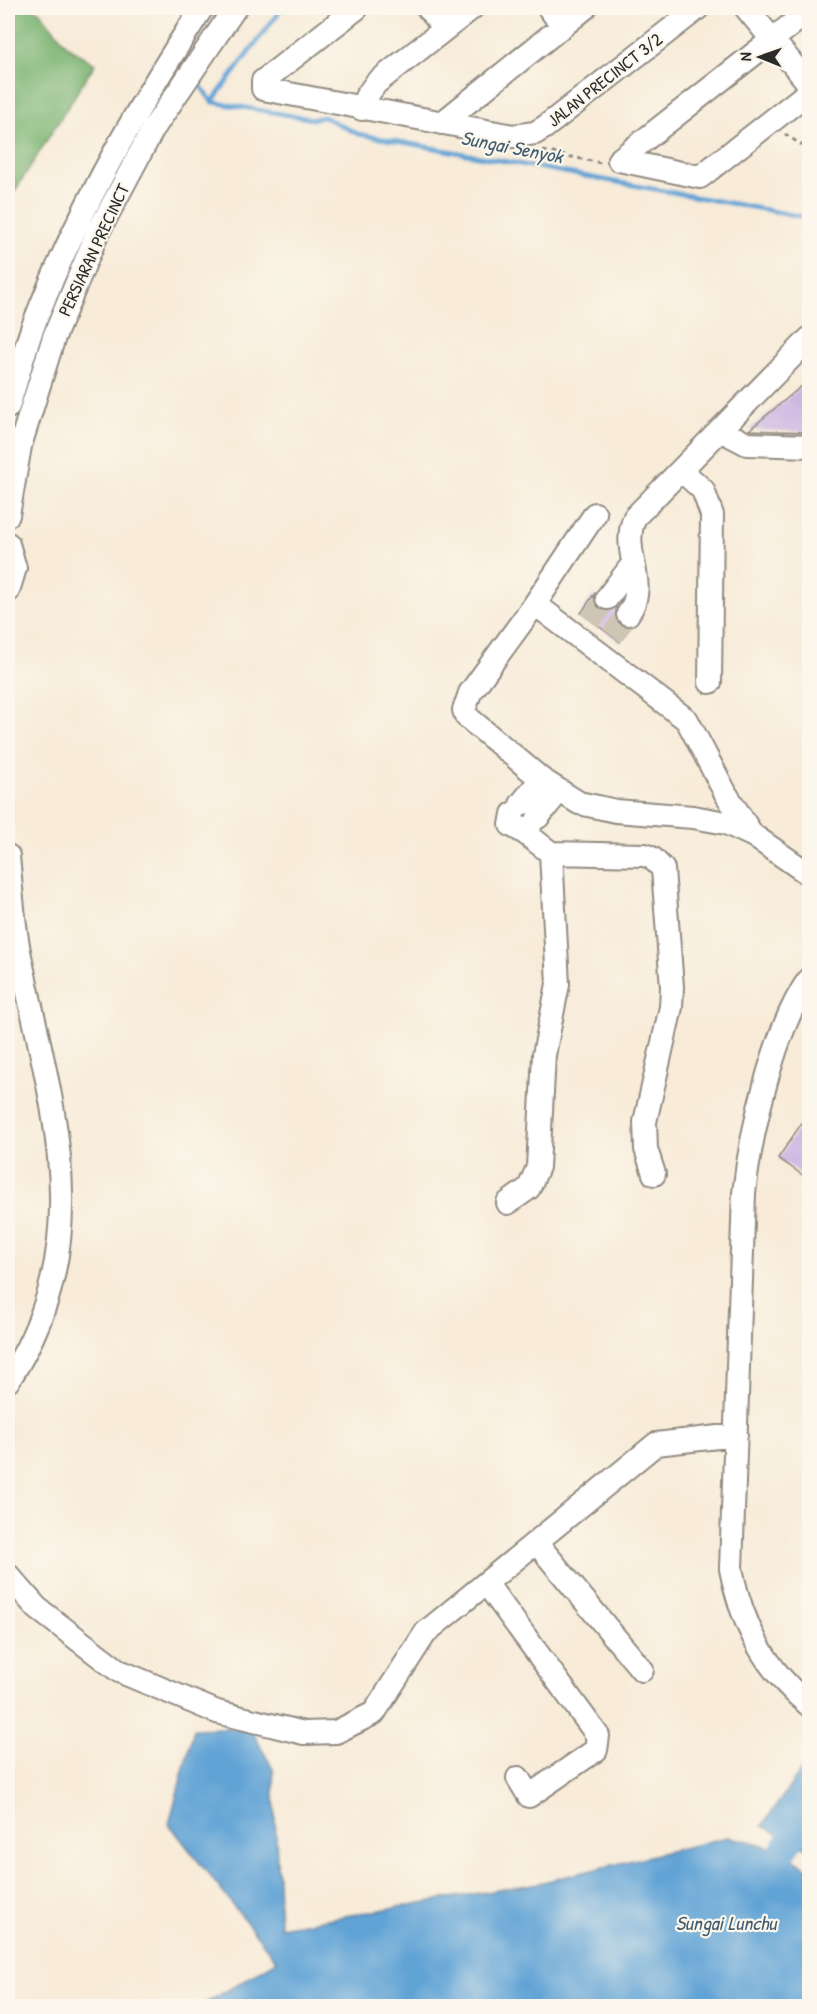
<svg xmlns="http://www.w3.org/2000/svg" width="817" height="2014" viewBox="0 0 817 2014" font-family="'Patrick Hand',sans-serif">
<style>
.forest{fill:#79b26f;stroke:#526e4d;stroke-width:1.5}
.water{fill:#61a3d5;stroke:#466780;stroke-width:1.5}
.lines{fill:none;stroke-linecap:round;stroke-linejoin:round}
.stream{stroke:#61a3d5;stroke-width:4.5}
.river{stroke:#61a3d5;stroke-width:27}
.building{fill:#ccb6e2}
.minor-tunnel{stroke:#cfc5b5;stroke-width:22;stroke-dasharray:22 11;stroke-linecap:butt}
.minor-casing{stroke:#928b82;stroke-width:26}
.path{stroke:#928b82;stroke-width:3;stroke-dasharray:4.5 4.5;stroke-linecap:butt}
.minor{stroke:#fff;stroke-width:22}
.labels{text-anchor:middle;stroke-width:4.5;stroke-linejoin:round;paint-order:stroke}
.street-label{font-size:18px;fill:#2b2b2b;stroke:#fbf7ec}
.water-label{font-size:20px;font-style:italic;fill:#415b6f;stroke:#fbf7ec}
</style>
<rect width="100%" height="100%" fill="#fbf7ec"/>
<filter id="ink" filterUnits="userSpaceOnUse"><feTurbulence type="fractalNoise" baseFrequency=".0167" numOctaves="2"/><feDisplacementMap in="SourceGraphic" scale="12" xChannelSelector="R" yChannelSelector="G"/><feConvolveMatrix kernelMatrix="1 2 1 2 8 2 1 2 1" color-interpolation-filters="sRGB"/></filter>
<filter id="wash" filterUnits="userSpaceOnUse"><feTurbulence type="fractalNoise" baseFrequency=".008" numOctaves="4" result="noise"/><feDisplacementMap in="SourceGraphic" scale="24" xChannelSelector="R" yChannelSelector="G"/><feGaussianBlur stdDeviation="1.35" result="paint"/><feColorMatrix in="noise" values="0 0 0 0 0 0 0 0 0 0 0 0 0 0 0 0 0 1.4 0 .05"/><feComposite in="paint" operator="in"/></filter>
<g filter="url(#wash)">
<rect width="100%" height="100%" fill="#f8ebd8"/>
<!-- forest -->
<path class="forest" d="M8 8H31L39 11 68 47 95 64 8 202Z"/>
<!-- water -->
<path class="water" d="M250 1727 273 1769 280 1927 539 1883 727 1837C759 1841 783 1851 809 1869V2006H201L277 1961 169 1824 194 1729Z
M809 1759 810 1844 807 1848 762 1826Z"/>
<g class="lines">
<!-- stream -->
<path class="stream" d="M137 8 141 10
M195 78 212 102 312 119 324 117 358 134 810 218
M212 102 282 8"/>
<!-- river -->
<path class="river" d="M783 1851 790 1841"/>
</g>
<g id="blocks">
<!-- building -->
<path class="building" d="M810 379V432L749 430Z
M594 594V603L598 608 606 611 616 607 617 622 622 626 630 627 620 642 581 613Z
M810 1111V1180L778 1158Z"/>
</g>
</g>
<g filter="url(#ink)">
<use href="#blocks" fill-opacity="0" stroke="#928b82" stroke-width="1.5"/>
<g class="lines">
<!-- minor-tunnel -->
<path class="minor-tunnel" d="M590 621 607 598
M612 636 628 614"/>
<defs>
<path id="minor" d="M357 8 263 81V89L513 136 535 133 545 127 698 8
M428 8 445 29
M549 8 563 26
M746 8 810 85
M362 109 366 97 376 83 472 8
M442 123 585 8
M619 160 810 10
M619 160 700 177 810 91
M8 407C16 382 23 355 32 329 75 216 136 108 202 8
M722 431 747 444 810 446
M681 470 703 490 712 515 710 682
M595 514 535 604 470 693 464 710 466 716 541 779 579 803 616 811 693 817 726 823 754 836 810 875
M8 515 20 446 54 337 97 234 153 129 235 8
M8 544 15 568 8 591
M607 598 632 565
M535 604 687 720 726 794 751 833
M628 614C651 582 619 552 635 517L810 338
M521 804 541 779
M513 814 511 825 525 833 530 827
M538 817 559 791
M525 833 551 853 645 855 652 858 663 869 672 987 671 1007 645 1122 646 1149 654 1174
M8 856C11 887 13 920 19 951 50 1103 101 1238 8 1381
M810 978C774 1027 751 1132 744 1193L731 1569C742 1625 765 1669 810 1706
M508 1203 529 1188 538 1167 544 1055 558 984 551 853
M536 1542 642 1670
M8 1575 37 1608 119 1671 217 1712 304 1733 336 1732 374 1713 426 1632 656 1444 736 1435
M486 1583 598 1736 596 1750 529 1796 518 1778"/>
</defs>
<!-- minor casing -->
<use href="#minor" class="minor-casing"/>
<!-- path -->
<path class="path" d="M785 134 803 146 810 170
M543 151 601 163"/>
<!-- minor -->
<use href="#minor" class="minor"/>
</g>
</g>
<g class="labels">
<!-- street labels -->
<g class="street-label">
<text transform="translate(605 80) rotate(-38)" y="6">JALAN PRECINCT 3/2</text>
<text transform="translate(94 250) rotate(-65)" y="6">PERSIARAN PRECINCT</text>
</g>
<!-- water labels -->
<g class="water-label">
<text transform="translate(512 147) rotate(11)" y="7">Sungai Senyok</text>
<text x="726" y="1930">Sungai Lunchu</text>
</g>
</g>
<!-- margin -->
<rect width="817" height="2014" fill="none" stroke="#fbf7ec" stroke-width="30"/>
<!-- north arrow -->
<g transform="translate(760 57) rotate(271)" stroke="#fbf7ec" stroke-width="4.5" paint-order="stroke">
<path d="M0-4.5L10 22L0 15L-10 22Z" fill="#2b2b2b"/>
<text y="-9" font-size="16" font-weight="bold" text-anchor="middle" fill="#2b2b2b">N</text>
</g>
</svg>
